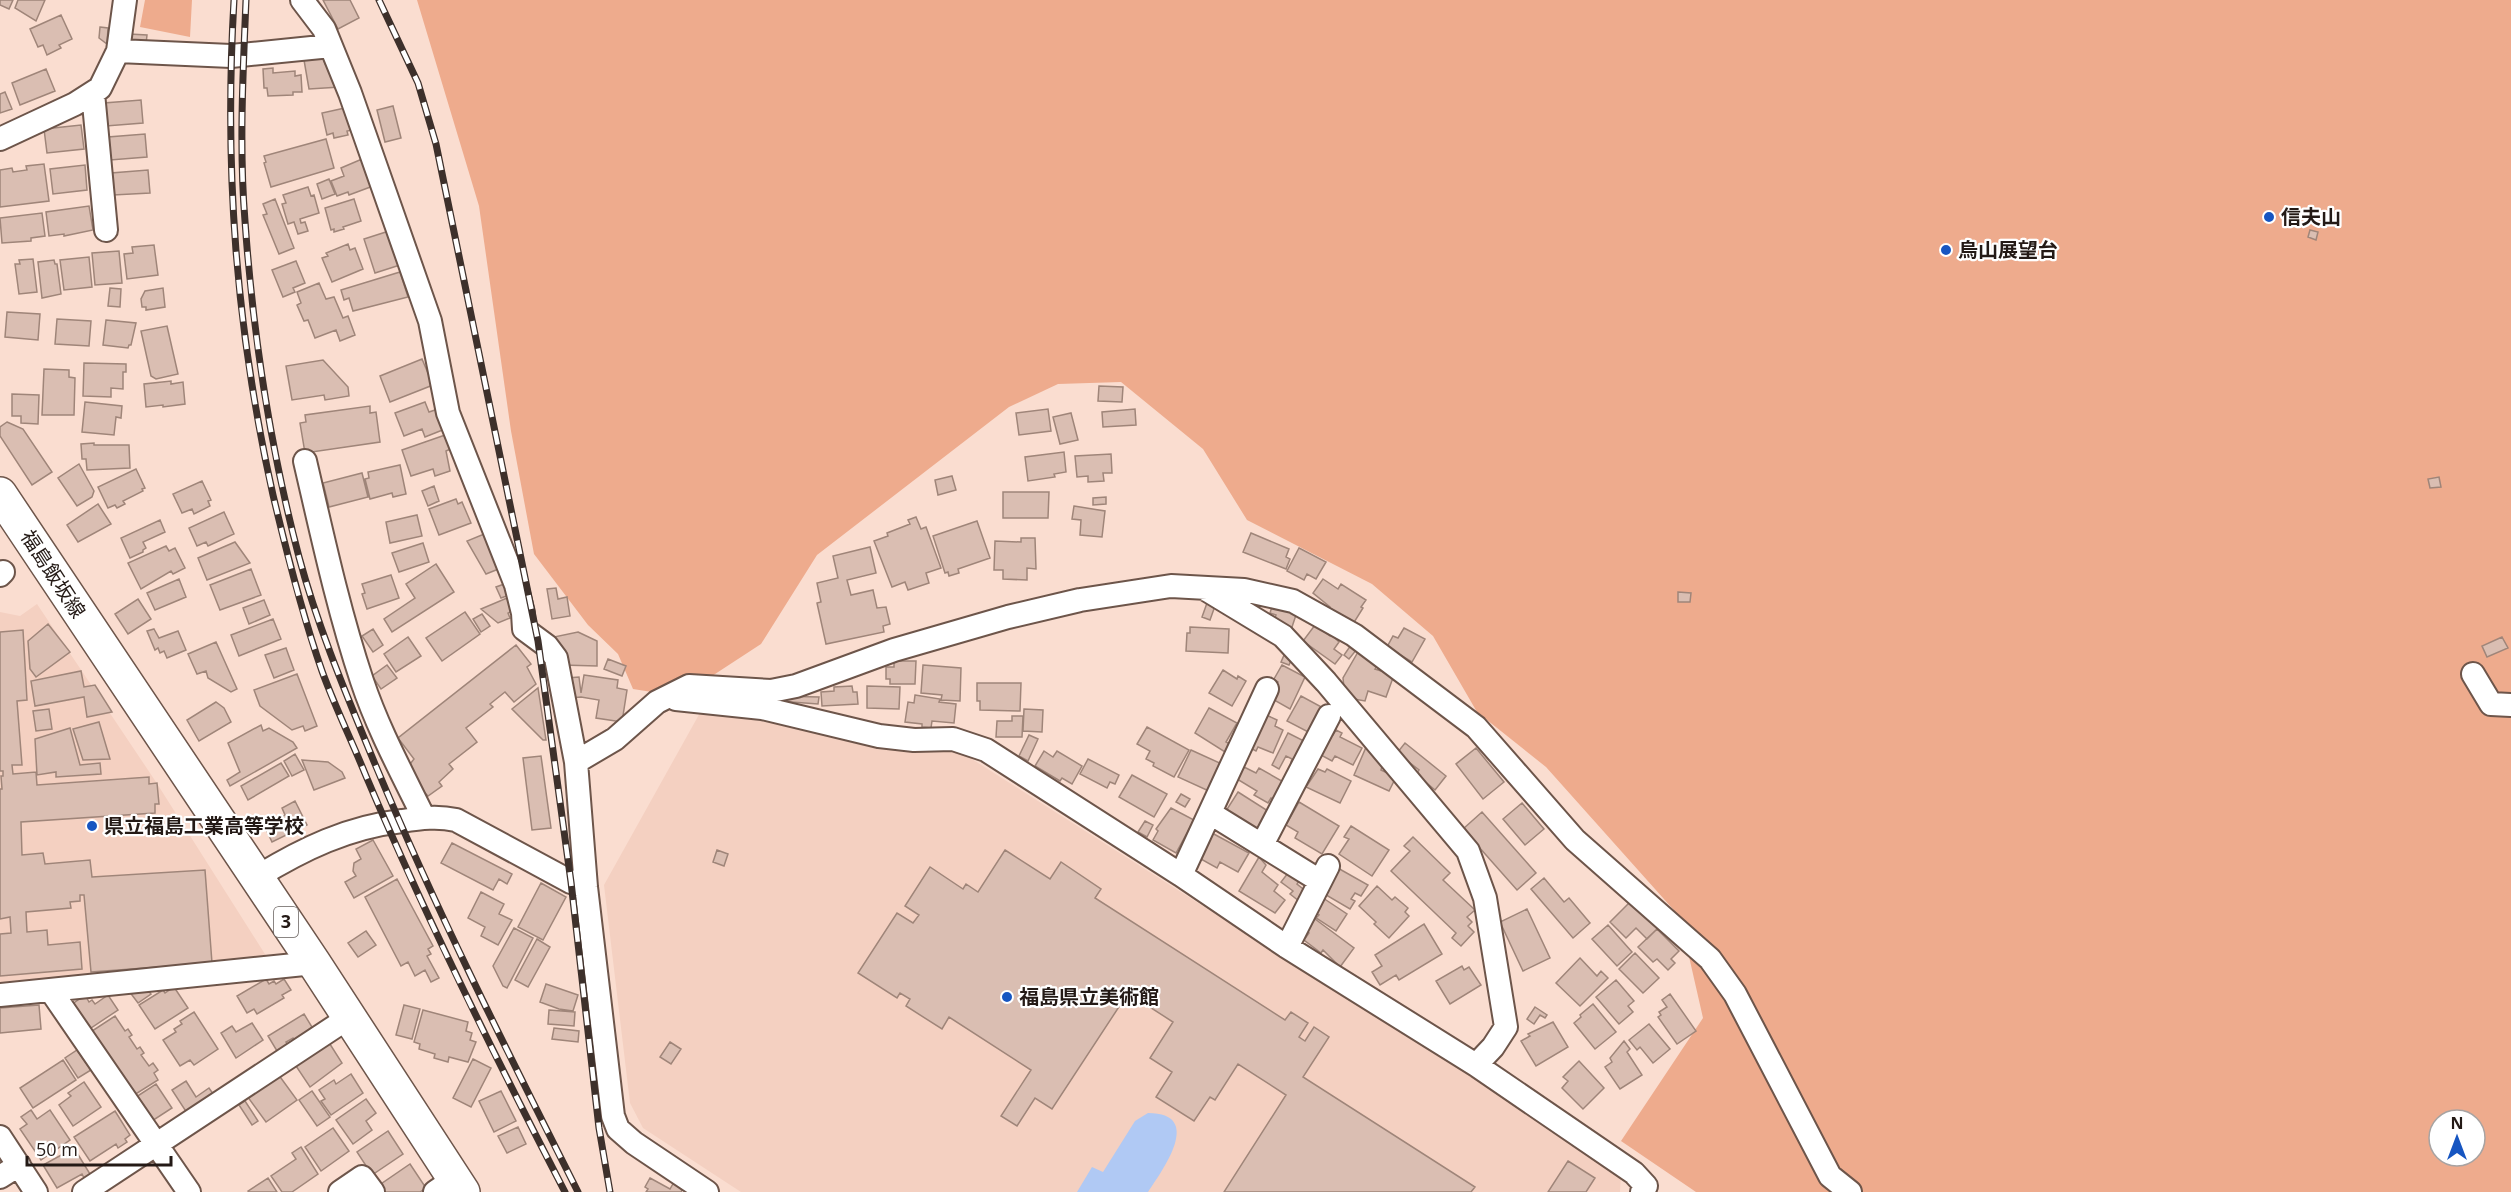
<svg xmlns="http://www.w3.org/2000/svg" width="2511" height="1192" viewBox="0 0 2511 1192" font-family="'Open Sans','Noto Sans JP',sans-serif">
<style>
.built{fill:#f4d0c1}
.green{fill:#eeab8d;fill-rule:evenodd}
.water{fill:#b0c9f4}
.building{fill:#dabeb2;stroke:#9f8579;stroke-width:1.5}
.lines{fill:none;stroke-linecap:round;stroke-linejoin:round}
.street-casing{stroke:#6d554a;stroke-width:26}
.primary-casing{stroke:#6d554a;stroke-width:36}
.street{stroke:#fff;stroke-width:22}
.primary{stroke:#fff;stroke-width:33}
.rail-casing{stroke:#3d302b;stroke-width:7}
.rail{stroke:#fff;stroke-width:4.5;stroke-dasharray:14;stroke-linecap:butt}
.poi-dot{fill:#1655c1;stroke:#fff;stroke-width:2}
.labels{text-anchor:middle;stroke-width:4.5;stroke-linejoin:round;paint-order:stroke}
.shield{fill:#fff;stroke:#665f5c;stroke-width:1.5}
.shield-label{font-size:18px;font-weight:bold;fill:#241a16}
.poi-label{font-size:20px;font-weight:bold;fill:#241a16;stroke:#fff;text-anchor:start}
.street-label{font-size:20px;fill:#241a16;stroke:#fff}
</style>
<rect width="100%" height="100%" fill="#faddd0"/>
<!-- built -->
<path class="built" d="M37 604 156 782 270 962 0 986V612L20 616Z
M701 711 779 724 879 749 917 751 953 747 1621 1172 1620 1192H741L643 1128 630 1103 604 885Z"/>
<!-- green -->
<path class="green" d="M145 0H192L190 37 140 27Z
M417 0H2511V1192H1696L1621 1141 1703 1018 1680 917 1546 767 1477 712 1433 636 1372 584 1247 520 1203 449 1121 382 1058 384 1009 407 817 555 761 644 712 676 652 692 633 689 618 654 588 625 534 554 511 431 479 206ZM2439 1120H2475V1156H2439Z"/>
<!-- water -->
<path class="water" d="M1148 1113C1205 1113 1162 1171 1148 1192H1077L1092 1167 1103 1172 1135 1121Z"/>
<!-- building -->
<path class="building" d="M0 0H13L9 9 0 5Z
M18 0H45L36 21 15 8Z
M323 0H350L359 18 338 29Z
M61 15 72 39 59 45 61 48 47 55 43 45 38 47 30 29Z
M100 27 108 28 107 44 99 38Z
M129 34 147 35 146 44 129 43Z
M323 57 325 64 336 62 340 87 309 89 304 60Z
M273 68V73L295 71V76L301 75 302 92H293V95L268 96 267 88H264L263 69Z
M46 69 55 91 20 105 12 83Z
M5 92 12 109 0 113V94Z
M141 100 143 123 106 126 104 103Z
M354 106 358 129 347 131 348 135 334 138 333 133 327 135 322 113Z
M393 106 401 138 385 142 377 110Z
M81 125 84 149 47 153 44 129Z
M145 134 147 157 110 160 108 137Z
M326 139 334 168 271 187 264 163 266 162 264 156Z
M362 159 373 186 349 195 348 192 337 196 331 181 344 176 341 168Z
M44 164 49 201 0 207V170L12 168 13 172 27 170 26 166Z
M85 165 87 190 53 194 50 169Z
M148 170 150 193 113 195 111 173Z
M329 179 335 194 322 199 317 184Z
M308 187 311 196 314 195 319 213 300 219 301 223 305 222 308 231 298 234 294 222 288 224 282 204 286 203 283 195Z
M275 199 294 248 279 254 263 215 267 214 263 204Z
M354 199 361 221 343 227 344 229 334 232V229L331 230 325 208Z
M89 206 93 230 64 236V234L49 236 46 212Z
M42 213 45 236 31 238V241L2 243 0 218Z
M2310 230 2318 232 2316 240 2308 237Z
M389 231 400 265 375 273 364 239Z
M348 244 350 250 355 248 363 269 332 282 322 258 328 256 326 253Z
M154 245 158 275 127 279 124 254 133 253 132 247Z
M119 251 122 283 95 285 92 253Z
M89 257 92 287 64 290 60 260Z
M33 259 37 292 19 294 15 264H20L19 260Z
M54 260 55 264H57L61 294 42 298 38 262Z
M296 261 305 283 293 288 295 292 283 297 272 270Z
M400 272 408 297 353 311 349 298 344 300 341 290Z
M319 283 326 299 334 297 343 318 348 316 355 335 340 341 336 330 315 338 308 320 304 321 297 305 301 303 297 292Z
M110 288 121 289 120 307 108 306Z
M163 288 165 307 146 310V307H142L141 299 145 291Z
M7 312 40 314 38 340 5 337Z
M57 319 91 321 89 346 55 344Z
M106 320 136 323 131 345H129L128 348 103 345Z
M167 326 178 374 156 379 151 376 141 331Z
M422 359 433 385 390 402 380 376Z
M323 360 348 387 349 396 325 400 324 395 292 400 286 366Z
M84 363 126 364V372H123V389L111 388V397L83 396Z
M44 369 69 370V377L75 378 74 415H42Z
M171 381V384L183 382 185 404 163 407V405L146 407 144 384Z
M1099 386 1123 387 1122 402 1098 401Z
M12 394 39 395 38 424 21 423V416H12Z
M85 402 122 406 121 418 116 417 114 435 82 432Z
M425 402 429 412 438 409 445 429 425 437 422 429 404 436 395 413Z
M370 406V413L376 412 380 442 305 453 300 423 306 422 305 415Z
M1048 409 1051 431 1019 435 1016 413Z
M1135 409 1136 425 1103 427 1102 412Z
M1071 413 1078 440 1060 444 1053 417Z
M7 422 23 429 52 472 32 485 0 436V427Z
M448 434 453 448 446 451 450 471 435 476 433 469 411 476 402 450Z
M94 443V445H129L130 468 87 470 86 459H82L81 444Z
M1064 452 1066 472 1054 474 1055 477 1028 481 1025 457Z
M1111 454 1112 473H1103L1104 481 1088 482V476L1077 477 1075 456Z
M79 464 94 491 92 497 77 506 58 478Z
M400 465 406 494 393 497 392 493 370 499 365 479 369 478 368 472Z
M136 469 145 488 142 489 143 491 123 501 125 504 117 508 115 505 108 508 98 487Z
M362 473 368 497 329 507 323 483Z
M952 476 956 490 938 495 935 480Z
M2439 477 2441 487 2430 488 2428 479Z
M202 481 211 500 208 501 210 506 194 514 192 509 182 513 173 494Z
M434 486 439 501 428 506 422 491Z
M1003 492H1049L1048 518H1003Z
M1106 497V504L1093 505V498Z
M456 499 458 504 462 502 471 523 439 535 429 509Z
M98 504 111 524 78 542 67 525Z
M1074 506 1105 511 1102 537 1080 535 1081 520 1072 519Z
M224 512 234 534 208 546 206 542 197 546 189 528Z
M417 515 422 536 390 543 386 522Z
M916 517 921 529 926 527 941 568 926 573 929 583 908 590 905 582 892 587 874 541 888 536 887 533 910 524 908 520Z
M160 520 165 532 143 542 146 548 143 550V552L130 558 121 538Z
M977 521 990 558 958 569 959 573 949 576 948 572 945 573 933 536Z
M489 532 501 568 486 574 467 541Z
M1251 533 1289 549 1286 557 1290 559 1286 569 1243 552Z
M1021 538H1035L1036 569 1027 568V580L1003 579V570H994L995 541 1021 542Z
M235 542 250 563 207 580 198 558Z
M423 543 429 562 399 572 392 553Z
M166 546 169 551 175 548 185 568 173 574 171 571 141 589 128 563Z
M870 547 876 573 847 580 851 595 873 590 877 608 886 607 890 624 883 626 884 632 826 644 817 603 821 602 817 583 838 578 833 556Z
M1299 548 1326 562 1316 579 1307 574 1304 580 1287 571Z
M436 564 454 592 392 632 384 619 415 598 406 584Z
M251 569 261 595 220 610 210 585Z
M391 575 399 598 367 609 362 594 365 593 362 584Z
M179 579 186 597 155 610 147 593Z
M1323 579 1338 589 1341 584 1366 600 1361 607 1363 608 1353 624 1329 609 1330 607 1313 593Z
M507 583 512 594 501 598 496 587Z
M556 588 558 599 567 597 570 616 552 619 547 589Z
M1678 592 1691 593 1690 602H1678Z
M507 598 512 611 508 613 510 618 498 623 481 609Z
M138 599 151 619 128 634 115 614Z
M264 600 270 615 249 624 243 608Z
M1207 603 1215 606 1210 620 1202 617Z
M1273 603 1297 612 1291 630 1275 618 1276 615 1270 613Z
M465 612 480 634 442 661 426 638Z
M482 614 490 626 481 632 473 619Z
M273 619 281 639 239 656 231 635Z
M48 624 70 652 36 677 30 669 28 641Z
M1315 625 1330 636 1333 631 1338 635 1335 638 1339 642 1334 649 1342 655 1335 664 1303 641Z
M1190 627 1229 629 1228 653 1186 651 1187 633H1190Z
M1404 628 1425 639 1412 662 1387 647 1393 636 1398 638Z
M154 629 159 638 178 631 186 650 167 658 164 651 160 653 158 648 155 650 147 631Z
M373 629 383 645 373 652 362 636Z
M23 630 27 700 17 701 22 765H12L13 774 36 772 37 785 149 777V784L157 783 159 804H155V813L21 822 22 855 43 853 45 864 90 860 92 877 205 870 212 963 91 972 84 895H80V901L70 902 71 908 26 912 27 932 47 930 48 945 80 942 82 969 0 976V934L11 933 10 917 0 919V789H2L1 776H3V771H0V632Z
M578 632 597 641V666L562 665 554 637Z
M408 637 421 656 396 672 384 654Z
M2502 637 2508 648 2487 657 2482 646Z
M216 642 237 689 231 692 208 678 206 671 197 674 188 654Z
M516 645 531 664 527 667 536 684 514 702 505 692 490 704 493 707 466 728 477 742 449 764 453 769 439 782 442 786 428 796 412 780 416 776 407 768 414 759 398 738Z
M1351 645 1357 649 1349 659 1344 655Z
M286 648 294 670 274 678 265 655Z
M1358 652 1379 664 1375 669 1394 675 1386 697 1368 691 1365 701 1354 699 1344 688 1343 678Z
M1285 653 1293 656 1289 665 1281 662Z
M608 659 626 666 622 676 604 669Z
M894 661H916L915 684H890V679H886V667H894Z
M387 665 397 678 381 689 372 676Z
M923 665 961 668 960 701 941 700 942 695 921 693Z
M1282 665 1305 677 1290 709 1269 697 1278 682 1274 679Z
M1223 670 1237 679 1238 676 1246 681 1232 706 1209 693Z
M81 671 84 687 95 685 112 712 87 717 84 697 35 706 31 681Z
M297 674 317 726 305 731 303 726 292 730 260 706 254 690Z
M584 675 618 680 617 688 627 690 622 722 596 718 599 700 581 697 570 698 567 678 579 677 581 693Z
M977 683H1021L1020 711 980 710V701H977Z
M852 686 853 692H857L858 704 822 706 821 692 834 691V687Z
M867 686 900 687 899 709 867 708Z
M538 688 546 740H543L512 709Z
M915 695 940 699 939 702 956 704 954 723 932 721 931 728 922 727V724L905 722 908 702 914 703Z
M778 696 819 697 818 704 778 701Z
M1301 696 1327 710 1314 735 1287 721Z
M216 702 224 708 231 722 199 741 187 720Z
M1209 708 1237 723 1226 742 1230 744 1225 752 1195 733Z
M49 709 52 729 36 731 33 711Z
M1024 709 1043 710 1042 732 1023 731Z
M1264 714 1277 720 1275 726 1283 730 1273 753 1258 747 1256 751 1250 748Z
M1012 716H1023L1022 737H996L997 721H1012Z
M99 722 110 759 83 760 73 729Z
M261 725 263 731 269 728 293 742 297 748 230 786 227 780 240 772 228 743Z
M1147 727 1189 750 1174 777 1153 766 1154 763 1146 759 1150 751 1137 744Z
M70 728 80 765 100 763 101 774 56 777V772L37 775 35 739Z
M1336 730 1342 733 1340 737 1362 748 1353 765 1335 756 1332 761 1319 754 1329 733 1333 735Z
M1288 733 1306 742 1295 764 1291 762 1292 759 1286 756 1279 769 1272 765Z
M1029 735 1038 739 1028 761 1019 756Z
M1405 743 1446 776 1435 790 1416 774 1419 770 1397 753Z
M1367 745 1383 763 1381 770 1396 777 1389 791 1354 775Z
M1476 748 1504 782 1483 799 1456 764Z
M1191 750 1224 765 1211 792 1178 777Z
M1044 751 1053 757 1057 751 1082 766 1072 784 1062 778 1060 781 1035 766Z
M295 754 304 770 292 776 284 761Z
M541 756 551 828 532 830 523 758Z
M1088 759 1119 775 1115 784 1110 782 1107 788 1080 774Z
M302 760 328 762 342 772 345 778 314 790Z
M281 763 289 776 248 800 241 786Z
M1244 767 1256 773 1259 768 1287 784 1276 800 1271 798 1268 803 1254 795 1257 791 1237 779Z
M1318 769 1325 772 1327 769 1351 781 1340 803 1306 787Z
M1132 775 1167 794 1154 817 1119 797Z
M1238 792 1268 811 1257 829 1254 827 1252 831 1224 814Z
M1181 794 1190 799 1185 807 1176 802Z
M295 801 307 825 272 842 264 825 285 815 282 808Z
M1299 802 1339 826 1322 854 1295 838 1298 832 1286 825Z
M1522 803 1544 829 1525 845 1503 819Z
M1171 808 1194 820 1176 853 1153 840 1158 831 1156 829Z
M1482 812 1536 873 1517 890 1463 829Z
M1145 821 1153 825 1147 837 1138 832Z
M1351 826 1389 850 1372 876 1339 854 1349 839 1344 837Z
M1212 833 1249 853 1238 872 1220 862 1217 868 1199 858Z
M1413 837 1450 873 1443 880 1475 910 1467 917 1472 922 1468 926 1474 932 1461 946 1452 938 1456 933 1391 871 1410 851 1404 846Z
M373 840 393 876 354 898 345 882 356 876 353 871 354 863 361 859 356 849Z
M452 843 512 874 507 884 499 879 493 890 441 863Z
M717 850 728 854 724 866 713 862Z
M1005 850 1050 879 1061 862 1101 889 1095 898 1285 1020 1291 1012 1308 1023 1299 1037 1305 1041 1314 1027 1329 1037 1303 1077 1475 1187 1471 1192H1224L1286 1095 1238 1064 1215 1100 1210 1097 1194 1121 1156 1097 1172 1072 1150 1058 1173 1022 1128 993 1052 1109 1035 1098 1017 1126 1001 1116 1031 1070 949 1017 942 1029 906 1006 910 999 900 993 897 998 858 973 897 913 913 923 919 915 905 906 930 867 963 889 966 884 978 892Z
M1259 857 1266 865 1262 872 1278 885 1274 891 1285 900 1275 913 1239 891Z
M1336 867 1368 885 1361 896 1355 893 1351 899 1355 901 1350 909 1321 892Z
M1288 873 1299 881 1297 884 1307 892 1299 901 1290 894 1293 891 1281 882Z
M1544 878 1564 902 1569 898 1590 923 1573 938 1531 889Z
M397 879 433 946 428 949 431 954 427 956 439 978 431 982 425 970 415 976 408 962 401 966 365 897Z
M541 883 566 897 543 940 518 927Z
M1377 886 1392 900 1395 897 1408 908 1405 912 1409 916 1389 938 1374 924 1376 922 1359 906Z
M481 892 504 904 499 914 512 920 498 945 481 936 485 927 468 918Z
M1320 896 1347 914 1336 931 1316 918 1319 915 1311 910Z
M1631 901 1658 928 1647 939 1636 928 1626 938 1610 922Z
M1527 909 1550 958 1523 971 1500 922Z
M1315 919 1354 948 1340 967 1323 950 1321 953 1304 940 1309 933 1306 931Z
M1424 924 1442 954 1399 980 1396 975 1380 985 1372 972 1382 966 1375 955Z
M1608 925 1632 952 1617 966 1592 939Z
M514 928 533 938 507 988 503 986 493 966Z
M1657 929 1679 951 1671 959 1675 963 1668 970 1657 959 1653 962 1638 947Z
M366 931 376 945 358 957 348 943Z
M537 939 550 947 528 987 515 980Z
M1635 953 1659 978 1643 993 1619 969Z
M1580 958 1597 976 1601 971 1608 978 1580 1006 1556 983Z
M1462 966 1464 970 1469 967 1481 985 1450 1004 1436 981Z
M266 979 269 984 274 981 276 984 284 979 291 990 282 995 284 998 257 1014 254 1009 247 1013 237 996Z
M1616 980 1634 1001 1628 1006 1633 1012 1619 1024 1596 997Z
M546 984 578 995 573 1011 559 1009 540 1002Z
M174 987 188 1008 155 1029 139 1005 163 990 165 993Z
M147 989 151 994 138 1003 129 991Z
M1670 994 1696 1031 1677 1044 1658 1017 1661 1015 1659 1012 1667 1007 1662 1000Z
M85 995 89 1002 92 1000 95 1004 108 995 118 1010 88 1030 71 1005Z
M1593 1004 1616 1032 1595 1049 1574 1023 1581 1017 1580 1015Z
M39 1005 41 1029 0 1033V1008Z
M404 1005 420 1009 412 1039 396 1035Z
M1535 1007 1547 1015 1545 1018 1540 1015 1534 1024 1527 1019Z
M423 1010 468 1022 466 1031 472 1033 470 1040 476 1042 468 1062 449 1057 448 1062 434 1058 435 1054 419 1049 420 1044 414 1042Z
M549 1010 575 1012 574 1026 548 1024Z
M194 1012 218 1049 194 1065 190 1060 180 1066 163 1040 176 1032 174 1029 182 1024 180 1021Z
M304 1014 312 1027 294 1041 293 1038 286 1042 288 1045 277 1051 268 1036Z
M115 1016 125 1031 128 1029 132 1035 129 1037 137 1049 140 1047 144 1053 141 1055 149 1066 153 1063 158 1070 154 1073 158 1080 131 1097 89 1033Z
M1553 1022 1568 1047 1536 1066 1521 1041 1530 1036 1528 1034Z
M252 1023 263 1040 236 1058 221 1033 232 1026 236 1032Z
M1649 1024 1670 1049 1653 1063 1640 1047 1637 1050 1629 1040Z
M554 1028 579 1031 578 1042 552 1039Z
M328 1041 342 1063 310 1087 294 1063Z
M1624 1041 1630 1049 1627 1052 1642 1075 1620 1089 1605 1067 1612 1062 1610 1058Z
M670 1042 681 1049 671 1064 660 1057Z
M77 1050 91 1070 78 1078 65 1058Z
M473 1059 491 1068 471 1107 453 1098Z
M63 1060 76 1080 33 1108 20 1088Z
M1579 1061 1604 1088 1583 1109 1562 1088 1568 1081 1563 1077Z
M278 1074 297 1100 266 1122 247 1096Z
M351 1074 363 1093 331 1115 321 1101 325 1099 319 1090 334 1080 336 1084Z
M186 1081 196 1097 209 1088 214 1095 187 1113 172 1090Z
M84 1082 101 1107 73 1126 59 1105 71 1096 68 1093Z
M156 1084 172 1108 152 1121 136 1097Z
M312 1091 330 1117 317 1126 299 1100Z
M501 1091 516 1121 494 1132 479 1101Z
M366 1099 376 1113 366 1121 372 1130 353 1144 336 1120Z
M245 1101 258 1121 252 1125 239 1105Z
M31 1110 37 1119 50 1110 70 1140 41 1160 20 1129 27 1124 21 1117Z
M115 1111 130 1135 125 1139 127 1142 118 1148 116 1144 90 1161 74 1137Z
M518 1127 526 1144 507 1153 498 1136Z
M333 1128 349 1151 321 1171 305 1147Z
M388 1131 403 1154 372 1175 357 1152Z
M301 1147 318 1174 292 1192H282L271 1176 296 1159 292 1153Z
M74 1148 90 1174 84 1178 82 1174 57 1188 43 1165Z
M1568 1161 1595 1178 1586 1192H1548Z
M410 1164 426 1188 420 1192H382L378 1186Z
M268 1178 277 1192H249L248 1191Z
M650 1178 670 1189 674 1182 683 1188 681 1192H646L648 1189 645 1187Z"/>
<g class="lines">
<defs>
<path id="street" d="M302 0 324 29 350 93 430 321 448 413 516 585 523 613 524 629 547 646 556 658 576 762 586 887 613 1116 618 1129 634 1143 707 1192
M118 51 231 56 331 46
M93 93 106 230
M0 139 75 104 100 88 118 51 125 0
M305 461C322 534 338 609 362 681 378 729 402 773 424 818
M0 575 3 572
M1207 590 1283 636 1326 682 1468 851 1485 898 1506 1027 1493 1047 1476 1065
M2473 674 2491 704 2511 705
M676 699 762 708 879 736 914 740 953 739 986 750 1181 875 1287 947 1476 1065 1634 1173 1646 1186 1642 1192
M576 762 615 739 657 702 689 686 771 691 796 686 894 650 1008 617 1080 600 1171 586 1244 590 1293 601 1354 635 1476 727 1575 840 1710 959 1735 994 1830 1176 1850 1192
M1210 813 1320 881
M1262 845 1329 716
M1181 875 1267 689
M257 877C303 849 348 827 402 821 421 818 438 816 456 820L571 882 586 887
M1287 947 1328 866
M51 991 189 1192
M0 995 314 963
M0 1137 36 1192
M0 1177 19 1165
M84 1192 348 1018
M340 1192 362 1177 373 1192
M435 1192 454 1179"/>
<path id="primary" d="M0 494 314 963 463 1192"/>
</defs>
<!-- street casing -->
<use href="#street" class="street-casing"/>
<!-- primary casing -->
<use href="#primary" class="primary-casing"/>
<!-- street -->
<use href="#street" class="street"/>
<!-- primary -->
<use href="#primary" class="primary"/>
<defs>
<path id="rail" d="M234 0C224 170 236 329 273 495 287 554 302 614 322 671 335 707 352 741 366 776 426 918 494 1055 565 1192
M246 0C243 73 239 148 245 221 253 335 270 447 299 557 318 628 347 696 375 764 436 910 507 1051 578 1192
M379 0 418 83 436 144 538 641 571 882 599 1128 610 1192"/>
</defs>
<!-- rail casing -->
<use href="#rail" class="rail-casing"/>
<!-- rail -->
<use href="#rail" class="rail"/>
</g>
<!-- markers -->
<g class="poi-dot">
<circle cx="2269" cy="217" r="6"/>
<circle cx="1946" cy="250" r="6"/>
<circle cx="92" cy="826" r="6"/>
<circle cx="1007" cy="997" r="6"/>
</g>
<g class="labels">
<!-- shield labels -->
<rect class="shield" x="274" y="907" width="24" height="30" rx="4.5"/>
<g class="shield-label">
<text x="286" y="928">3</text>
</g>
<!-- poi labels -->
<g class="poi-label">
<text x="2281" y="224">信夫山</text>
<text x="1958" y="257">烏山展望台</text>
<text x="104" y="833">県立福島工業高等学校</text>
<text x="1019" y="1004">福島県立美術館</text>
</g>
<!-- street labels -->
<g class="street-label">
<text transform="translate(53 574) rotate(57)" y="7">福島飯坂線</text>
</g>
</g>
<!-- north arrow -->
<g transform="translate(2457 1138)"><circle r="28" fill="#ffffff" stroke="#a7a3a2" stroke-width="1.5"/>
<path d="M0-4.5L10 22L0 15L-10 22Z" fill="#1655c1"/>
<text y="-9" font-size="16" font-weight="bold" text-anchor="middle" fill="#241a16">N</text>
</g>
<!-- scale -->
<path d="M27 1156v9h144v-9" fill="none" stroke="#241a16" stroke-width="3"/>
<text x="36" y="1156" font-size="18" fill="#241a16" stroke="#ffffff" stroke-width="4.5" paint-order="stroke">50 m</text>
</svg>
